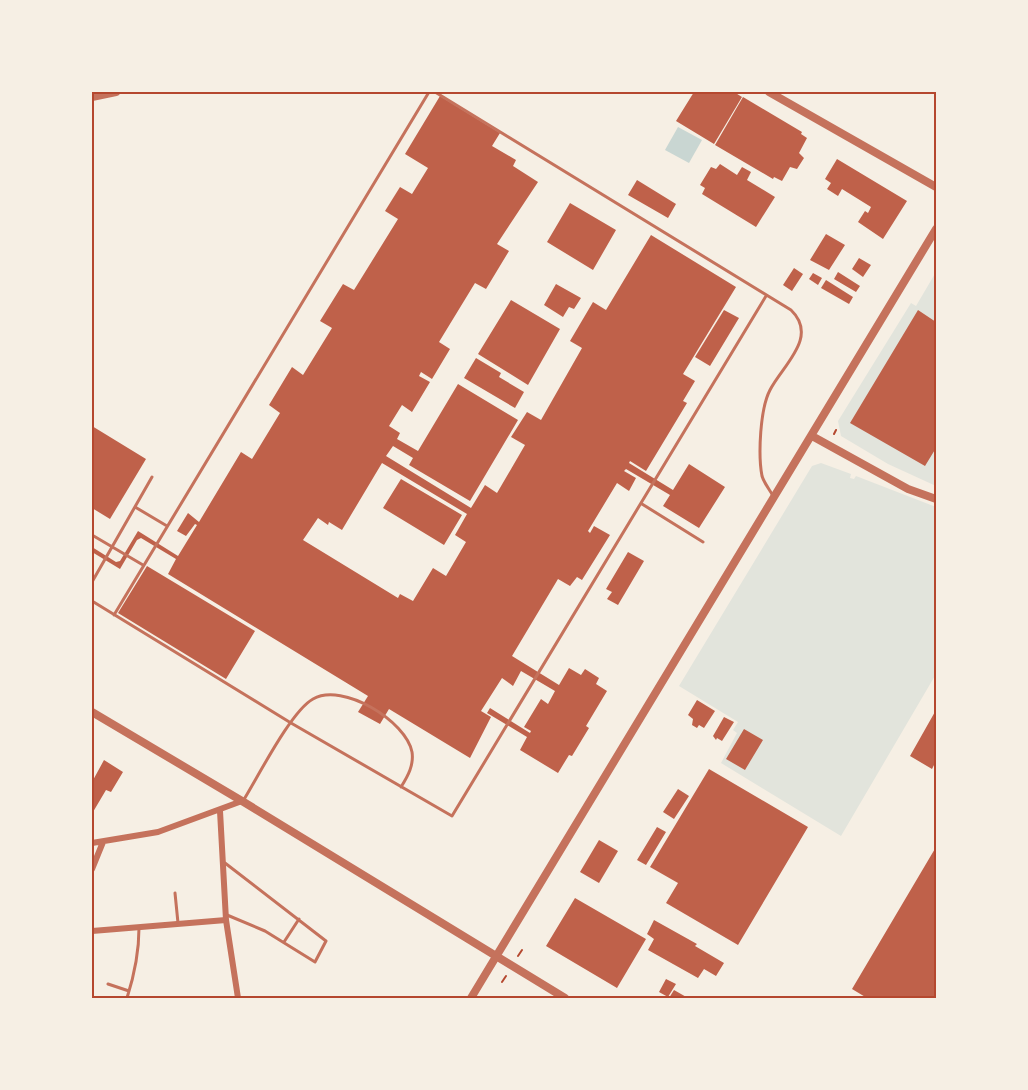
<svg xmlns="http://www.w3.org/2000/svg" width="1028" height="1090" viewBox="0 0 1028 1090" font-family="'Titillium Web',sans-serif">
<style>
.green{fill:#e2e4dc}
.water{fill:#c9d6d2}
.building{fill:#bf614a;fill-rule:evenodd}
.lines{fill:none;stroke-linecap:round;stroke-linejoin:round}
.path{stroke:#b5482f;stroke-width:2}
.service{stroke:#c5725c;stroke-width:3}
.minor{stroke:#c5725c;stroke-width:6}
.tertiary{stroke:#c5725c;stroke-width:8}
.neatline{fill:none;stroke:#b5482f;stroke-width:2}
</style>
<rect width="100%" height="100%" fill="#f6efe4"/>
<!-- green -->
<path class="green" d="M936 272V486L888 464 841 436 838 421 911 303 916 306Z
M821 463 851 474 850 478 854 479 856 476 936 507V674L841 836 721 763 737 733 733 730 738 722 679 686 812 466Z"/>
<!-- water -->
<path class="water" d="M678 127 702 140 689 163 665 150Z"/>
<!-- building -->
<path class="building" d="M694 92H734L742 97 714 144 676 121Z
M440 96 500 133 492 146 516 160 513 166 538 182 497 244 509 251 486 289 475 283 439 342 450 349 432 379 421 372 419 376 430 382 412 412 402 405 389 426 400 433 397 439 418 451 458 384 518 420 470 501 409 465 413 458 393 446 386 456 471 508 485 485 497 493 525 445 511 437 527 412 541 420 582 348 570 341 593 302 606 310 651 235 736 287 683 374 695 381 683 401 687 403 646 471 630 461 629 463 673 490 689 464 725 487 699 528 663 506 670 495 626 469 624 471 636 478 629 491 617 483 588 531 590 533 594 526 610 535 582 580 577 577 570 586 558 579 512 656 559 685 569 668 581 675 585 669 599 678 596 684 607 691 586 726 589 728 572 756 569 755 558 773 520 750 527 737 487 713 490 708 530 733 531 731 524 727 541 699 548 704 555 691 521 671 513 686 502 678 481 711 491 717 470 758 389 709 380 724 358 712 368 696 168 574 176 559 141 538 137 540 120 569 92 552V547L116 562 120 561 138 531 178 556 197 525 195 524 186 536 177 531 188 513 199 522 241 452 252 459 280 413 269 405 292 367 303 375 332 328 320 321 343 284 354 290 398 219 385 211 400 187 412 194 428 168 405 154ZM382 463 467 514 455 535 466 542 446 576 433 568 413 601 400 594 398 598 303 540 318 518 328 525 329 522 342 530Z
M743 97 802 132 801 134 807 138 799 153 804 158 797 169 790 167 782 181 774 177 773 179 715 145Z
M837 159 907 201 883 239 858 222 865 211 868 213 871 207 842 189 838 196 827 189 831 183 825 179Z
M720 164 737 175 742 167 751 172 747 180 775 197 756 227 702 194 705 188 700 185 711 167 716 169Z
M637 180 676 204 668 218 628 195Z
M570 203 616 230 593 270 547 242Z
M826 234 845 245 829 270 810 260Z
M859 258 871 265 863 277 852 269Z
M794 268 803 274 792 291 783 285Z
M838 272 860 286 856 292 834 279Z
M813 273 822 278 818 285 809 279Z
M826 280 853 297 849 304 821 288Z
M556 284 581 298 574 309 569 307 563 317 544 305Z
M511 300 560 329 528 385 478 354Z
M724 310 739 318 710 366 695 357Z
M918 310 936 322V448L925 466 850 423Z
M476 358 501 373 499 377 524 392 515 408 464 378Z
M92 426 146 459 110 519 92 508Z
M401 479 462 515 444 545 383 508Z
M628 552 644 561 618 605 607 599 612 592 606 589Z
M147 566 255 631 226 679 118 613Z
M697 700 715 711 704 728 699 725 697 728 692 725 693 719 688 715Z
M936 710V761L932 769 910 756Z
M724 717 734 722 722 741 717 738 716 740 713 736Z
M744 729 763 740 745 770 726 759Z
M104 760 123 772 111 792 106 790 93 812 92 782Z
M709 769 808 827 738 945 666 903 678 883 650 867Z
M678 789 689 796 674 819 663 812Z
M657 827 666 832 646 865 637 860Z
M599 840 618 851 599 883 580 872Z
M936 847V998H867L852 989Z
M575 898 646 939 617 988 546 946Z
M654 920 697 944 695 946 724 963 716 976 704 969 698 978 648 950 654 939 647 934Z
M666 979 676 984 668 997 659 992Z
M674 990 688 998H669Z"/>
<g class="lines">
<!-- path -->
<path class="path" d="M834 434 836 430
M518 956 522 950
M502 982 506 976"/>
<!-- service -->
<path class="service" d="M435 92 791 310C819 337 783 365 770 390 760 409 758 455 762 476 764 483 770 490 773 496
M642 504 703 542
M135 507 167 526
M92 535 143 565
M92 582 152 477
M92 601 291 723 452 816 766 296
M114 615 429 92
M243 801C258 777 291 711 313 699 343 682 406 721 412 752 414 765 408 776 401 787
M225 863 326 941 315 962 265 931 227 915
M175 893 178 923
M284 942 299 919
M108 984 129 991
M127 998C134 976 139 952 139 928"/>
<!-- minor -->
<path class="minor" d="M220 811 226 920 238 998
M92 843 158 832 242 801
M92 869 103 842
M92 931 226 920"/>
<!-- tertiary -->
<path class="tertiary" d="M769 92 936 187
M92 97 116 92
M812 436 908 489 936 499
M92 712 242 801 565 998
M471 998 936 229"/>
</g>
<!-- border -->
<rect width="1028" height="1090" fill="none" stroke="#f6efe4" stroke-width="186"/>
<rect x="93" y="93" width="842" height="904" class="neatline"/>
</svg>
